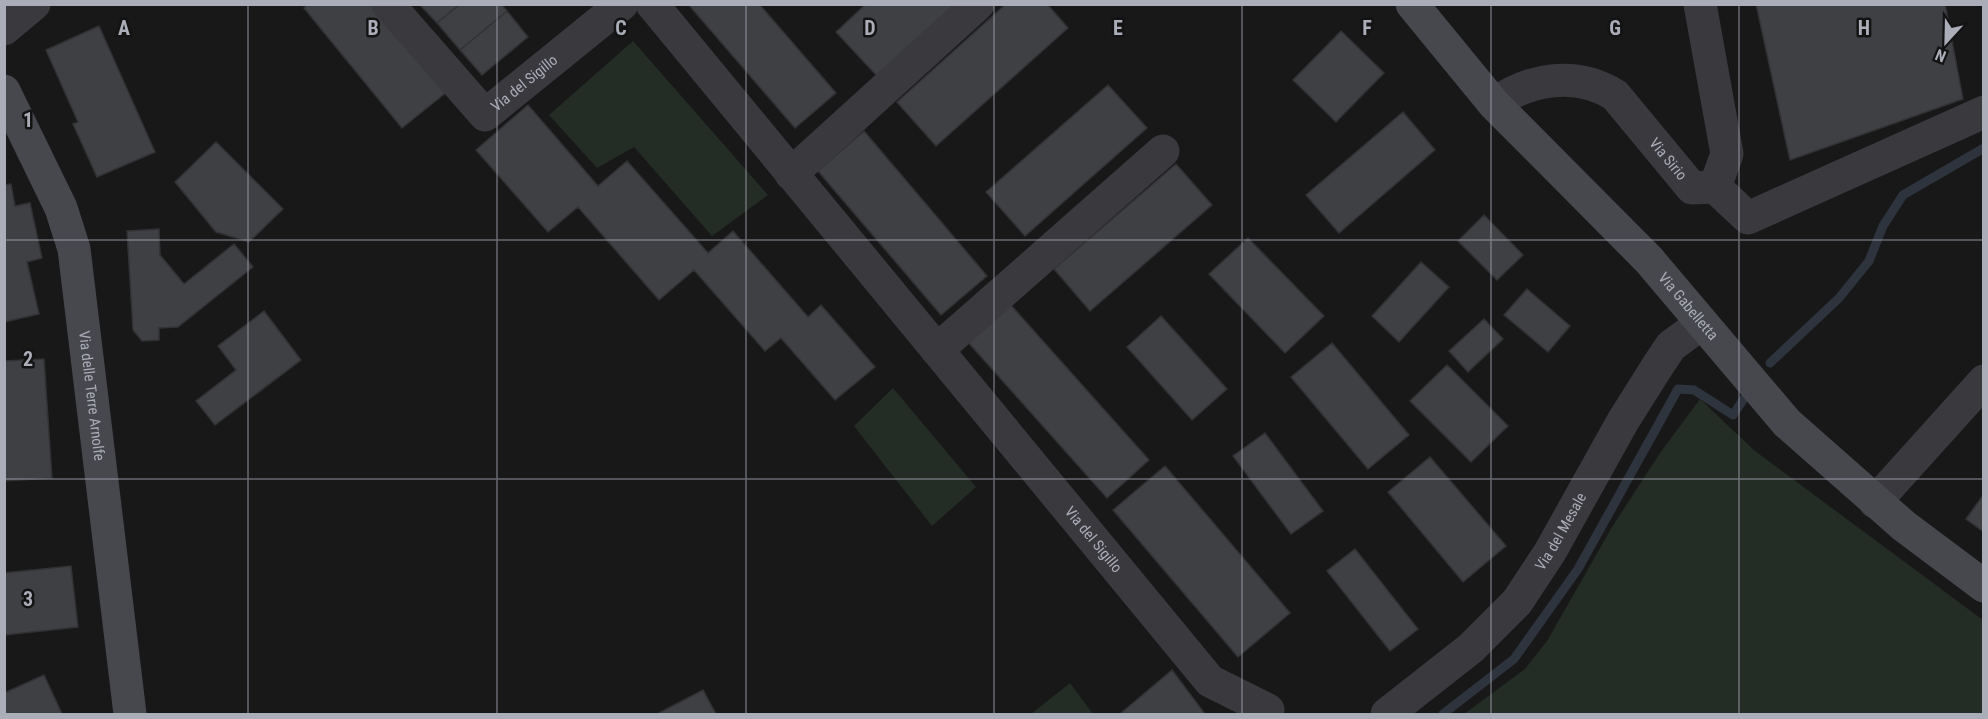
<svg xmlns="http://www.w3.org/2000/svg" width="1988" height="719" viewBox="0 0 1988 719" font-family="'Roboto Condensed',sans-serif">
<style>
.green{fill:#242c26}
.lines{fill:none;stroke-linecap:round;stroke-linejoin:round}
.stream{stroke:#2e343d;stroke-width:9}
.building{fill:#3f4043;stroke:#323235;stroke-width:1.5}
.street{stroke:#39393e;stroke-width:33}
.secondary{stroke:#47484e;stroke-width:33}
.grid{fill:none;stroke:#abadb8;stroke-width:1.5;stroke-opacity:0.55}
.labels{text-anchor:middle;stroke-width:5;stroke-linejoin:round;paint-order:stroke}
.street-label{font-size:15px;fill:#abadb8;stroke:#131314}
.grid-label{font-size:20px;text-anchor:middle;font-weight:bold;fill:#abadb8;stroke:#131314;stroke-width:5;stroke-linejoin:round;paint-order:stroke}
</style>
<rect width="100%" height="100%" fill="#181819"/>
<!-- green -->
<path class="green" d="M633 41 768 195 712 236 634 147 597 168 549 115Z
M893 388 976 487 932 526 854 426Z
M1700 399 1755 451 1983 620V714H1464L1525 669 1547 641 1612 527 1660 453Z
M1070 683 1093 714H1031Z"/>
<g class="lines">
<!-- stream -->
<path class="stream" d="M1770 363 1839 298 1869 261 1883 226 1903 195 1984 148
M1443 714 1514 659 1578 569 1678 389 1694 390 1733 415 1745 397"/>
</g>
<!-- building -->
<path class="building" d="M308 4H386L453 87 402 128 304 8Z
M419 4H460L437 23Z
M460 4H501L507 11 460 50 437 23Z
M688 4H759L836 93 795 128Z
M866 4H956L878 77 836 32Z
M1006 4H1047L1068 28 936 146 897 102Z
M1756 4H1945L1963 99 1790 160Z
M507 11 528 37 482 75 460 50Z
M99 26 155 152 97 177 73 124 78 122 46 50Z
M1341 31 1384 73 1336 122 1293 80Z
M1108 85 1147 128 1025 236 986 192Z
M528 105 598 186 627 161 708 253 733 231 808 317 821 305 875 367 835 400 781 338 765 351 694 270 659 300 578 207 548 232 476 150Z
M1403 112 1435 150 1339 233 1306 195Z
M864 131 987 276 941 315 818 171Z
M216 142 283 209 249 242 216 232 175 182Z
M1176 164 1212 205 1090 311 1054 269Z
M11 184 15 206 30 203 42 258 27 262 39 314 4 322V185Z
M1484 215 1523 255 1497 280 1458 241Z
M159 229 160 255 184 284 234 244 253 267 178 327 159 328V340L142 341 133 330 127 231Z
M1248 238 1324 316 1285 353 1209 274Z
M1421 262 1449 287 1399 342 1372 316Z
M1527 289 1570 326 1548 352 1504 315Z
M1009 303 1149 460 1107 498 967 341Z
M264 311 301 360 215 425 196 401 236 370 218 346Z
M1161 316 1227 389 1192 420 1127 347Z
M1484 319 1503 339 1468 372 1449 351Z
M1332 343 1409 435 1368 469 1291 377Z
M44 359 52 478 4 481V361Z
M1447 365 1508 426 1471 462 1410 401Z
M1265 433 1323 511 1291 534 1233 456Z
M1430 457 1506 546 1463 582 1388 492Z
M1165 466 1290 613 1238 657 1113 510Z
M1984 494V532L1966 519Z
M1355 549 1418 629 1390 651 1327 571Z
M71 566 78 627 5 635 4 573Z
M1172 670 1205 714H1120Z
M44 675 62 714H4V693Z
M703 690 716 714H657Z"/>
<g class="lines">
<!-- street -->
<g class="street">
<path id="s1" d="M388 4 485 115 622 4"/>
<path id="s2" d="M652 4 1210 681 1268 710"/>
<path d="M4 29 34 4"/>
<path id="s3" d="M1494 104C1530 78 1576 71 1615 95L1692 188 1715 187 1727 154 1700 4"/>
<path d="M791 174 978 4"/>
<path d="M1715 187 1748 218 1984 112"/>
<path d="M937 350 1163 151"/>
<path d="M1875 502 1984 381"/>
<path id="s4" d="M1387 714 1471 648 1517 602 1550 552 1623 421 1657 367 1671 346 1702 323"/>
</g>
<!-- secondary -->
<g class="secondary">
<path id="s5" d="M1412 4 1494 104 1649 260 1787 423 1904 526 1984 586"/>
<path id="s6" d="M4 91 61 208 74 249 130 714"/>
</g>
</g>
<!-- grid -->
<path class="grid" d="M248 4V714M497 4V714M746 4V714M994 4V714M1242 4V714M1491 4V714M1739 4V714M4 240H1984M4 479H1984"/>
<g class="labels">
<!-- street labels -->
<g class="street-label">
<text dy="5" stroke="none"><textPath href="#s1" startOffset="198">Via del Sigillo</textPath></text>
<text dy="5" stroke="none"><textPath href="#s3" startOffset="212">Via Sirio</textPath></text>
<text dy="5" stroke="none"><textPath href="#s5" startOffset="410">Via Gabelletta</textPath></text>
<text dy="5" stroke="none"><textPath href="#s6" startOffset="321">Via delle Terre Arnolfe</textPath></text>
<text dy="5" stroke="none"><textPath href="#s4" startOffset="255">Via del Mesale</textPath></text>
<text dy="5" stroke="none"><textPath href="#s2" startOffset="694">Via del Sigillo</textPath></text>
</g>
</g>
<g class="grid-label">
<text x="124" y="35">A</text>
<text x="373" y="35">B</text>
<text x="621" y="35">C</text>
<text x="870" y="35">D</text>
<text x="1118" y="35">E</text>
<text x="1367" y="35">F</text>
<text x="1615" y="35">G</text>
<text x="1864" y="35">H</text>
<text x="28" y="127">1</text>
<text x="28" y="366">2</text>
<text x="28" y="606">3</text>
</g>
<!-- border -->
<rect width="1988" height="719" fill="none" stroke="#abadb8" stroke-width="12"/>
<!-- north arrow -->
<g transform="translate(1946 42) rotate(202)" stroke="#131314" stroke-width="4.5" paint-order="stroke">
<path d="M0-4.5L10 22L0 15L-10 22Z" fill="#abadb8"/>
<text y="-9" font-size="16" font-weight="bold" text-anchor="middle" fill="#abadb8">N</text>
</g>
</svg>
